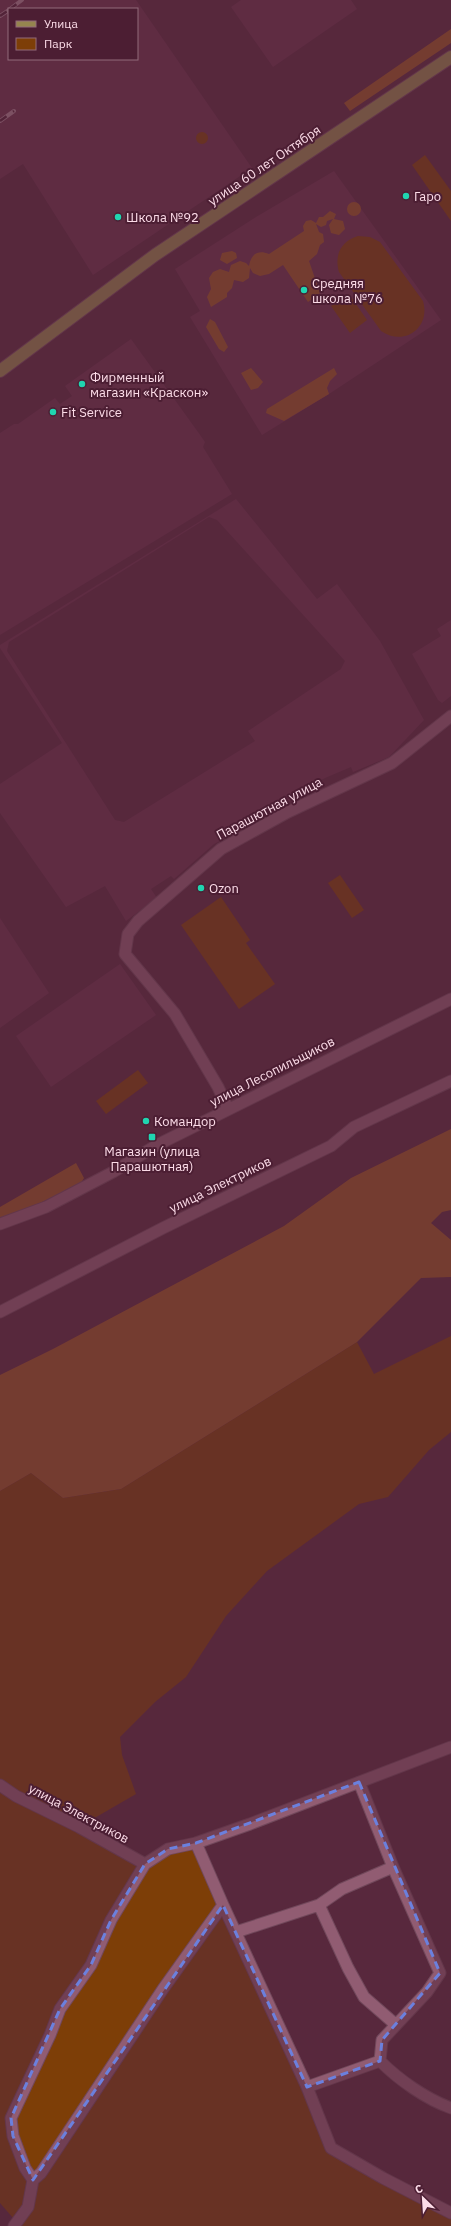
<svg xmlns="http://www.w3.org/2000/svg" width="451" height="2226" viewBox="0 0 451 2226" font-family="'IBM Plex Sans',sans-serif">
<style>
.built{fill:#68324b;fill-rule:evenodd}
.green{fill:#7d3e07}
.forest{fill:#985523}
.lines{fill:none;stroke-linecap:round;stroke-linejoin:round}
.minor-casing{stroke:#71485b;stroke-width:13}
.major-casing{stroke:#71485b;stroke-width:14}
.minor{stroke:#915c72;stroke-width:11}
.major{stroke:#96854f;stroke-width:12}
.rail-casing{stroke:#a88091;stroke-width:4}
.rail{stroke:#4c1e33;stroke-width:2.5;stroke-dasharray:8;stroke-linecap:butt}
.marked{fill:none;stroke:#6b80de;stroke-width:3;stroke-dasharray:8 5;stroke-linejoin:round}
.poi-dot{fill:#20d5b0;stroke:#4c1e33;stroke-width:1.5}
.labels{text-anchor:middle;stroke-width:4;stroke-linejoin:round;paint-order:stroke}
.street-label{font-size:13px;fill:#fcdce8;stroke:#4c1e33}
.poi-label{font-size:13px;fill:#fcdce8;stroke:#4c1e33;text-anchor:start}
</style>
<rect width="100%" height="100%" fill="#58283d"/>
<!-- built -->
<path class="built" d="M0 0H136L252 168 93 275 23 164 0 179ZM9 9H137V59H9Z
M241 0H351L357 9 273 67 231 7Z
M334 171 441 320 329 394 262 435 190 317 200 311 175 269 256 217Z
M131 339 198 432 205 442 203 447 232 494 0 635V433L14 424H18L55 398 60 404 72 396 65 386Z
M236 499 317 599 337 584 380 641 424 720 389 757 353 772 351 767 325 778 317 782 319 786 289 801 284 799 261 812 263 816 248 826 214 844 174 879 171 876 151 889 157 898 126 921 105 886 66 907 0 813V784L62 743 0 648V645ZM209 517 217 520 345 661 341 669 248 731 255 741 124 822 115 820 7 651 9 642Z
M451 620V696L442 703 438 700 412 654 441 636 437 629Z
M0 918 49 993 0 1028Z
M120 964 156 1015 51 1087 16 1036Z"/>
<!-- green -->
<path class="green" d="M196 138a6 6 0 1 1 12 0a6 6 0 1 1-12 0Z
M425 155 451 191V221L412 165Z
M358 236 370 237 380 242 423 301C431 328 404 347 381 331L339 272C334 255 341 241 358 236Z
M349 294 367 320 350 333 331 306Z
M340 875 364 910 352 918 328 883Z
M221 897 250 940 246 943 275 984 239 1009 181 925Z
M138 1070 148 1083 106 1114 96 1101Z
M451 1336V1432L429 1450 388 1497 359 1504 267 1571 226 1616 186 1677 155 1702 120 1737 122 1755 136 1794 79 1827 145 1864 196 1843 331 2148 451 2213V2226H20L0 2203V1491L31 1473 63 1498 121 1489 357 1342 374 1374Z"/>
<!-- forest -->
<path class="forest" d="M451 29V43L350 111 344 103Z
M347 209a7 7 0 1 1 14 0a7 7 0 1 1-14 0Z
M330 211 336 214 334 219 343 221 345 229 339 235 331 233 329 225 333 219 327 221 326 225 321 227 316 224 319 232 323 234 324 242 320 245 317 254 309 261 320 293 308 302 283 265 269 274 260 276 253 273 250 268 249 278 243 282 234 280 232 288 227 293V297L211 307 207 297 211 289 209 278 213 272 220 269 229 272 231 265 240 261 246 263 249 266C251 255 257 249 269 254L304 231 303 226 306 221 311 220 316 223 319 217H323Z
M232 251 236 253 237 258 227 264 220 260 222 253Z
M210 319 215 322 228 347 224 352 219 349 206 327Z
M251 368 263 382 258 388 251 390 241 373Z
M334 368 337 374 330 381 327 388 329 394 284 421 266 413 267 409Z
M451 1129V1210L442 1212 431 1223 451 1240V1277L421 1278 357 1342 121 1489 63 1498 31 1473 0 1491V1375L53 1349 284 1226 351 1178Z
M76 1163 84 1178 81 1183 40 1203 0 1218V1207Z"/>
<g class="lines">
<defs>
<path id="minor" d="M228 1109 218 1087 175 1014 125 954 128 934 138 921 221 849 288 812 392 763 451 716
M0 1224 46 1207 113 1172 157 1145 451 999
M0 1312 163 1228 331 1146 354 1127 451 1081
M0 1785 16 1796 79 1827 145 1864
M196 1843 223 1905 307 2087 331 2148 383 2178 451 2213
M319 1905 348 1968 364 1997 395 2024
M236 1932 319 1905 342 1889 393 1867
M380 2061C399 2080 426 2099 451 2108
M307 2087 380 2061 382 2040 427 1992 440 1973 393 1867 359 1782
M33 2180 41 2173 163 1989 223 1905
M14 2226 28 2207 33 2180 25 2168 13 2136 11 2118 50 2035 60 2009 91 1965 111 1920 145 1864 168 1849 196 1843 250 1824 451 1747"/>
<path id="major" d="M0 371 155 255 451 57"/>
</defs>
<!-- minor casing -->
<use href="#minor" class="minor-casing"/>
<!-- major casing -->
<use href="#major" class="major-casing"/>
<!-- minor -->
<use href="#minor" class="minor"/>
<!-- major -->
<use href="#major" class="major"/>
<defs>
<path id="rail" d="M10 9 22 0
M0 16 9 10
M0 121 14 111"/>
</defs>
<!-- rail casing -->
<use href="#rail" class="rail-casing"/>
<!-- rail -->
<use href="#rail" class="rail"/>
</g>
<!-- marked area -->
<path d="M0 0H451V2226H0ZM359 1782 440 1973 382 2040 380 2061 307 2087 223 1905 33 2180 13 2136 11 2118 60 2009 91 1965 111 1920 145 1864 168 1849 196 1843Z" fill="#58283d" fill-opacity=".55" fill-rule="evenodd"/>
<path class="marked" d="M359 1782 440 1973 382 2040 380 2061 307 2087 223 1905 33 2180 13 2136 11 2118 60 2009 91 1965 111 1920 145 1864 168 1849 196 1843Z"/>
<!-- markers -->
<g class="poi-dot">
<circle cx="406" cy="196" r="4"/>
<circle cx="118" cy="217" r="4"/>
<circle cx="304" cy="290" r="4"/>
<circle cx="82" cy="384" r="4"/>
<circle cx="53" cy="412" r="4"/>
<circle cx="201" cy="888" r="4"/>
<circle cx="146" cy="1121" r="4"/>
<rect x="148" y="1133" width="8" height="8" rx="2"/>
</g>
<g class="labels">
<!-- street labels -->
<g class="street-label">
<text transform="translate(264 165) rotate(-34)" y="5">улица 60 лет Октября</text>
<text transform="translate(269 808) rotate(-28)" y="5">Парашютная улица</text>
<text transform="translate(272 1071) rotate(-27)" y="5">улица Лесопильщиков</text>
<text transform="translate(220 1184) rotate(-26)" y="5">улица Электриков</text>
<text transform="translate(79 1813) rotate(28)" y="5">улица Электриков</text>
</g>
<!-- poi labels -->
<g class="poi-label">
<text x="414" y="201">Гаро</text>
<text x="126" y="222">Школа №92</text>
<text x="312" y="288">Средняя<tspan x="312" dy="15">школа №76</tspan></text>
<text x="90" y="382">Фирменный<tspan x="90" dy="15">магазин «Краскон»</tspan></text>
<text x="61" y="417">Fit Service</text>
<text x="209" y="893">Ozon</text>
<text x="154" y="1126">Командор</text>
<text x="152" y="1156" text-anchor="middle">Магазин (улица<tspan x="152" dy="15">Парашютная)</tspan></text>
</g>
</g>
<!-- legend -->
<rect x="8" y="8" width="130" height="52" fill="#4c1e33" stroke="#926a7b"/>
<rect x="16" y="21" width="20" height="6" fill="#96854f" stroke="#926a7b"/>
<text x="44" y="28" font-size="12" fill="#fcdce8">Улица</text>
<rect x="16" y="38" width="20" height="12" fill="#7d3e07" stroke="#926a7b"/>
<text x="44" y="48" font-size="12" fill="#fcdce8">Парк</text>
<!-- north arrow -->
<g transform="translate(423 2198) rotate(335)" stroke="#4c1e33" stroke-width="3" paint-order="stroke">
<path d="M0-3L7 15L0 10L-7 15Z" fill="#fcdce8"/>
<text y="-6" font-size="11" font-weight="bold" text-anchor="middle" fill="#fcdce8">С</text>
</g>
</svg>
